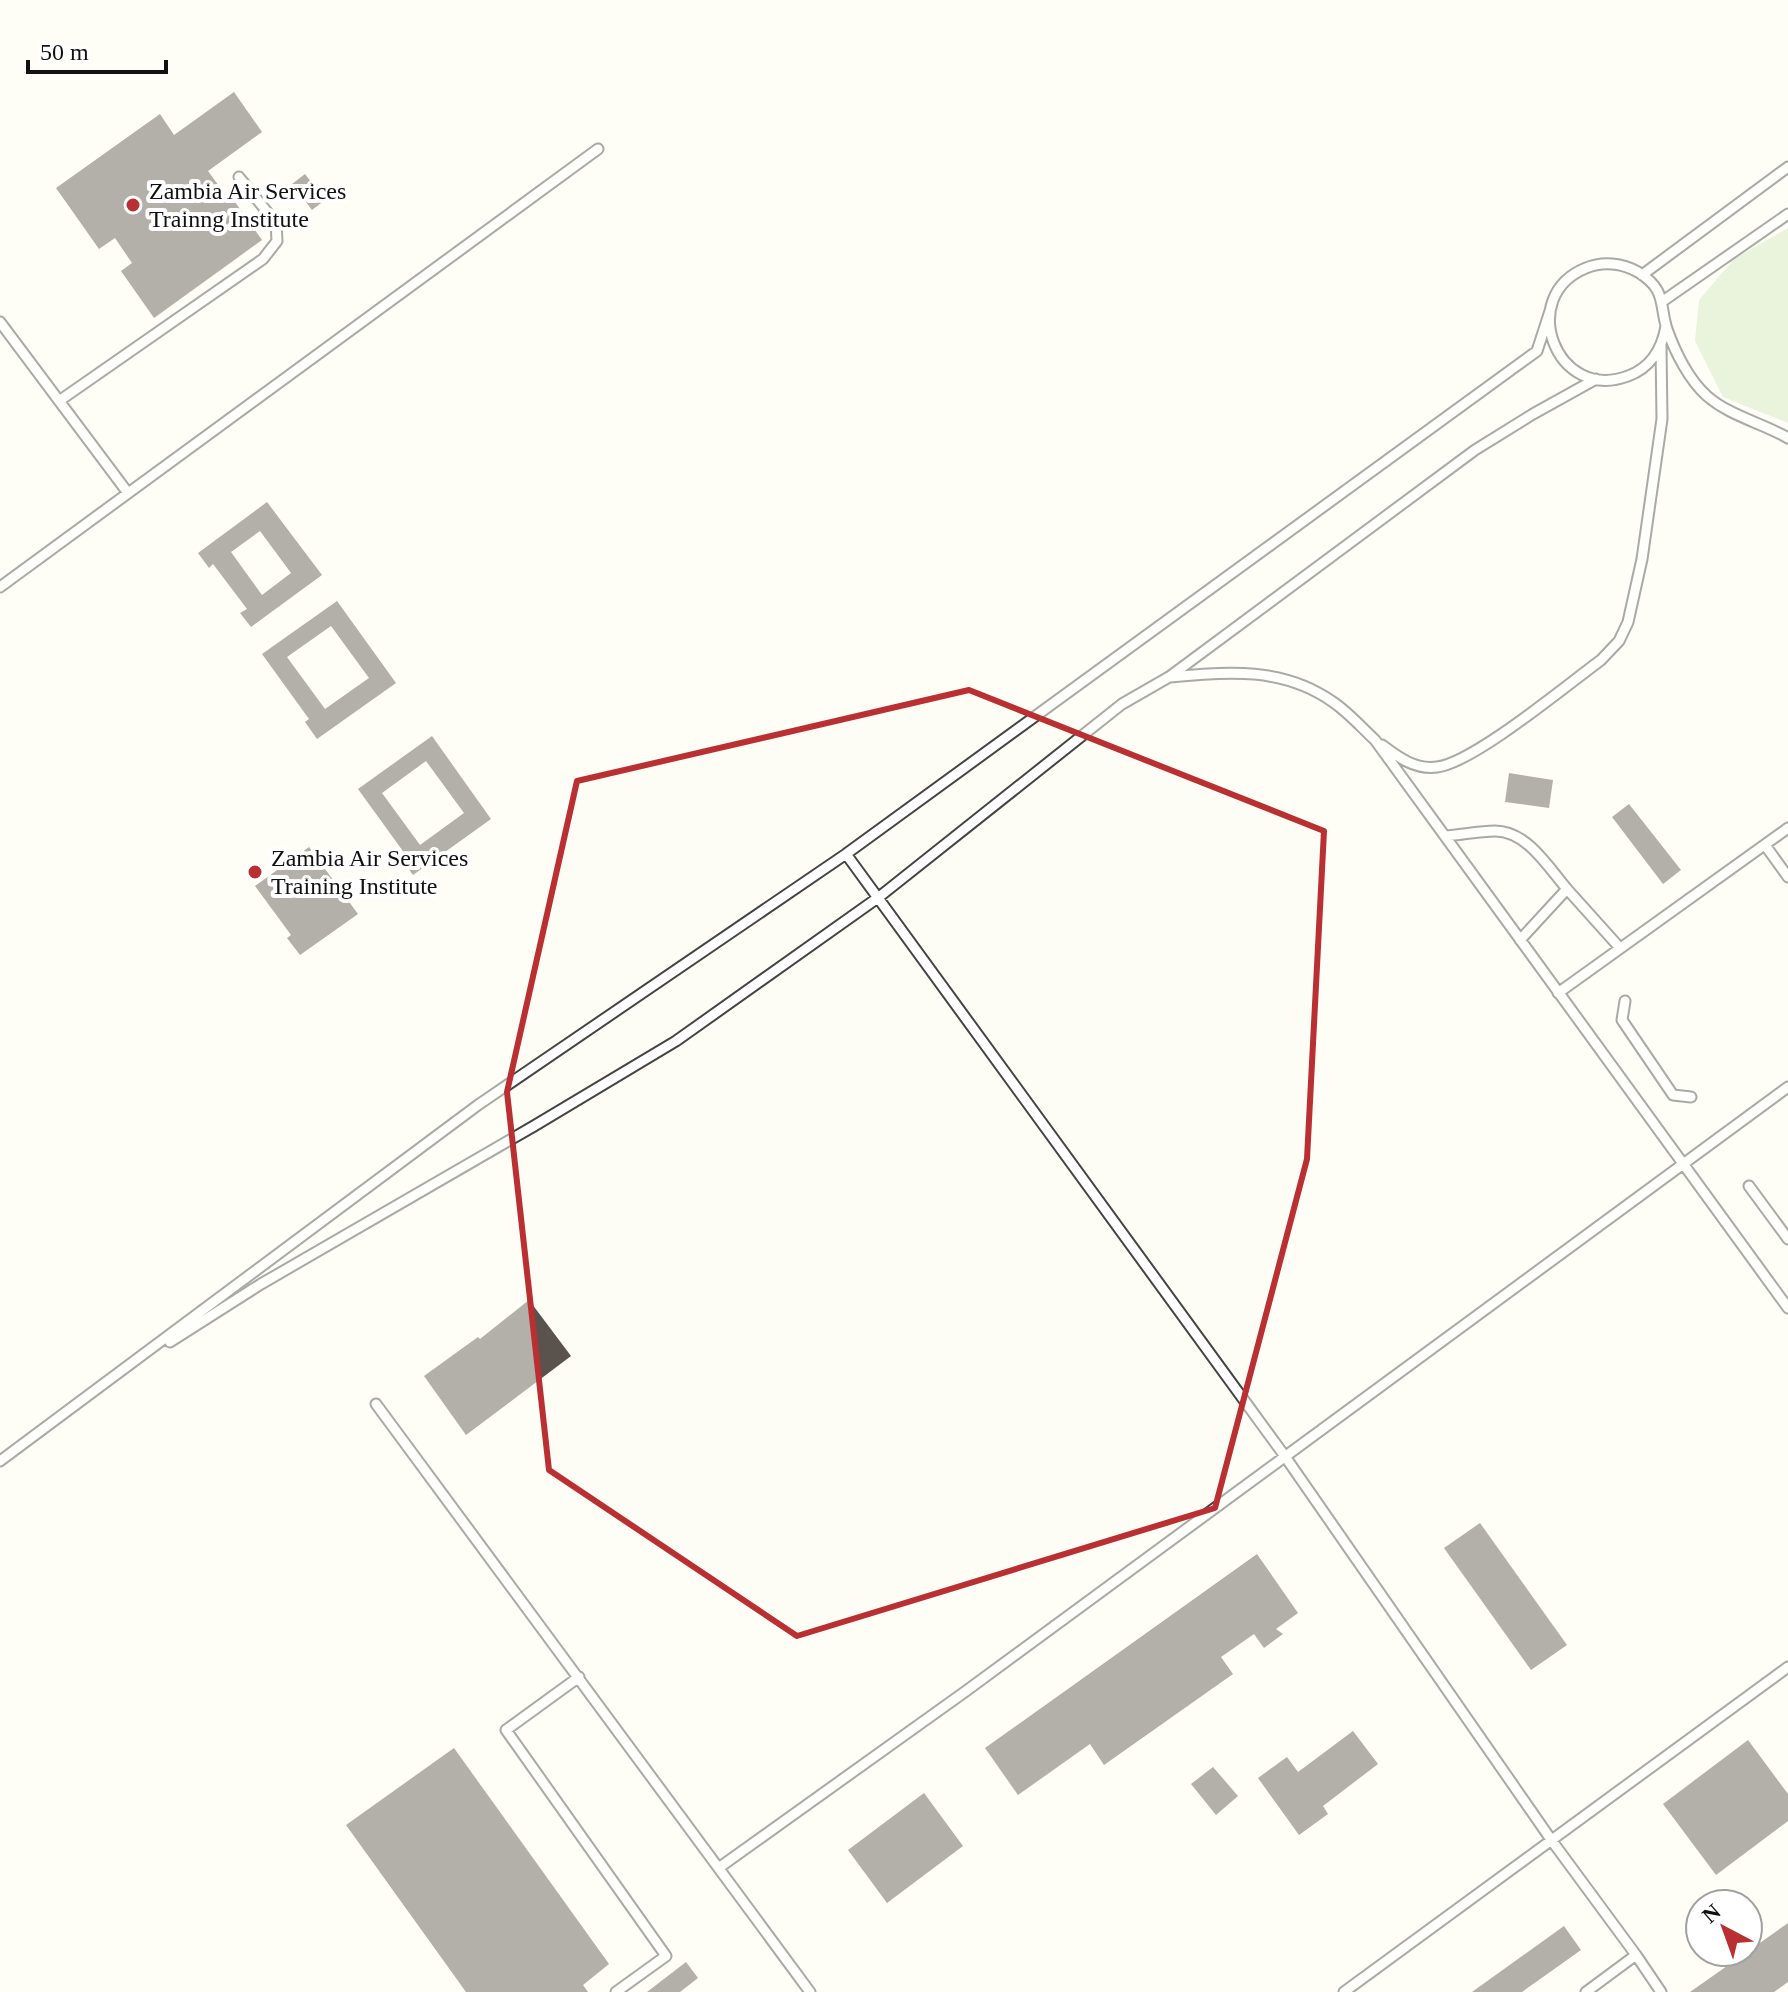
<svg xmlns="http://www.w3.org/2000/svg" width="1788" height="1992" viewBox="0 0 1788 1992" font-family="'Times New Roman',serif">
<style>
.green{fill:#d3e8bf}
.building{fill:#59524d;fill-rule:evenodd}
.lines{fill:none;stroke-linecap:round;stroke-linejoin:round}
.lane-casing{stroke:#444;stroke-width:13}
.lane{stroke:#fff;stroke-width:9}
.marked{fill:none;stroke:#ba2f32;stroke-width:6;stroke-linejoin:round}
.poi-dot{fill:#ba2f32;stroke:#fff;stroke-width:3}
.labels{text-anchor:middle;stroke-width:8;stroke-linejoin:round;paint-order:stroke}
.poi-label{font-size:24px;fill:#111;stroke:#fff;text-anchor:start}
</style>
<rect width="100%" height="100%" fill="#fefdf5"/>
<!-- green -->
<path class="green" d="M1788 228V423L1723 397 1695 341 1699 300 1734 259Z"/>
<!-- building -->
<path class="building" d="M234 92 262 132 208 171 227 197 230 195 262 240 154 318 121 271 132 263 115 238 99 249 56 188 160 114 174 135Z
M305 174 325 200 312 210 292 184Z
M267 502 322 575 251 627 240 613 247 609 213 564 209 568 198 553ZM260 531 291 573 262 595 231 552Z
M337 601 396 683 317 739 305 722 309 719 262 654ZM331 626 369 678 325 709 287 657Z
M432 736 491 819 413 875 400 857 405 854 358 789ZM426 761 464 813 420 845 382 793Z
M1509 773 1553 780 1549 808 1505 802Z
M1629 804 1681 870 1663 884 1612 817Z
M309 847 358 914 300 955 287 938 291 935 255 886Z
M529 1300 571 1356 466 1435 424 1376 478 1337 480 1339Z
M1480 1523 1567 1645 1531 1670 1444 1548Z
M1257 1554 1298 1613 1276 1629 1283 1634 1264 1648 1254 1634 1221 1657 1233 1674 1104 1765 1090 1744 1018 1795 985 1748Z
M1353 1731 1378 1764 1323 1806 1328 1814 1299 1835 1258 1778 1287 1757 1298 1772Z
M1748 1740 1788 1794V1821L1716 1875 1663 1804Z
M454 1748 609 1964 583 1985 588 1992H466L346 1825Z
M1213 1767 1238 1796 1216 1815 1191 1784Z
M924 1793 963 1846 887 1903 848 1850Z
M1788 1923V1982L1774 1992H1690Z
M1564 1926 1581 1950 1522 1992H1472Z
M686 1962 698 1978 680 1992H647Z"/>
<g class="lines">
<defs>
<path id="lane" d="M1642 275 1788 167
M1663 301 1788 214
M0 322 128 493
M1666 326C1662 349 1650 368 1628 376 1556 403 1516 296 1586 268 1603 261 1622 263 1638 272 1667 290 1659 304 1667 329 1675 352 1689 380 1707 396 1730 416 1762 423 1788 438
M59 401 263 259 277 241 276 223 239 177
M0 587 598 149
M1170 677C1227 671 1284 667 1333 702 1348 712 1361 727 1375 740L1788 1308
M1382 745C1398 757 1415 770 1437 767 1473 763 1567 685 1601 660L1619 641 1628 622 1642 559 1662 419 1661 346
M1445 836C1461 835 1479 831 1495 831 1527 831 1548 867 1567 889L1520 940
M1765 845 1788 877
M846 854 1284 1455 1552 1841 1636 1955 1586 1992
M1567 889 1620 948
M1558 993 1788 828
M1625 1001 1622 1020 1673 1095 1691 1097
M1749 1186 1788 1239
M170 1342 261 1284 534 1126 676 1041 879 897 1122 704 1169 677 1475 450 1533 414 1596 379
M376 1404 810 1992
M0 1461 478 1105 846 854 1537 351 1550 311
M579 1677 506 1730 666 1956 616 1992
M720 1867 966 1691 1788 1087
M1636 1955 1661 1992
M1344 1992 1788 1667"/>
</defs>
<!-- lane casing -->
<use href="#lane" class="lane-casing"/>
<!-- lane -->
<use href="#lane" class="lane"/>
</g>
<!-- marked area -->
<path d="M0 0H1788V1992H0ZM969 690 1324 831 1307 1159 1215 1508 797 1636 549 1470 507 1092 577 781Z" fill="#fefdf5" fill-opacity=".55" fill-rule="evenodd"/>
<path class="marked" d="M969 690 1324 831 1307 1159 1215 1508 797 1636 549 1470 507 1092 577 781Z"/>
<!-- markers -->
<g class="poi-dot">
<circle cx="133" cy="205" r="8"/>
<circle cx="255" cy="872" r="8"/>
</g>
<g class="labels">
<!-- poi labels -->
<g class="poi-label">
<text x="149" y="199">Zambia Air Services<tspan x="149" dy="28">Trainng Institute</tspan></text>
<text x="271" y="866">Zambia Air Services<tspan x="271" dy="28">Training Institute</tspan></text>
</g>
</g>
<!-- north arrow -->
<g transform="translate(1724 1928) rotate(319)"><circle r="38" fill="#ffffff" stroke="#a0a0a0" stroke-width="2"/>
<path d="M0-6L14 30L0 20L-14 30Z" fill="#ba2f32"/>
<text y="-12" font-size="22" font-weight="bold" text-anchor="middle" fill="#111111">N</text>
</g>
<!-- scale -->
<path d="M28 60v12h138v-12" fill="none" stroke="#111111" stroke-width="4"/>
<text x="40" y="60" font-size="24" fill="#111111" stroke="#ffffff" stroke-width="6" paint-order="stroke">50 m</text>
</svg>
